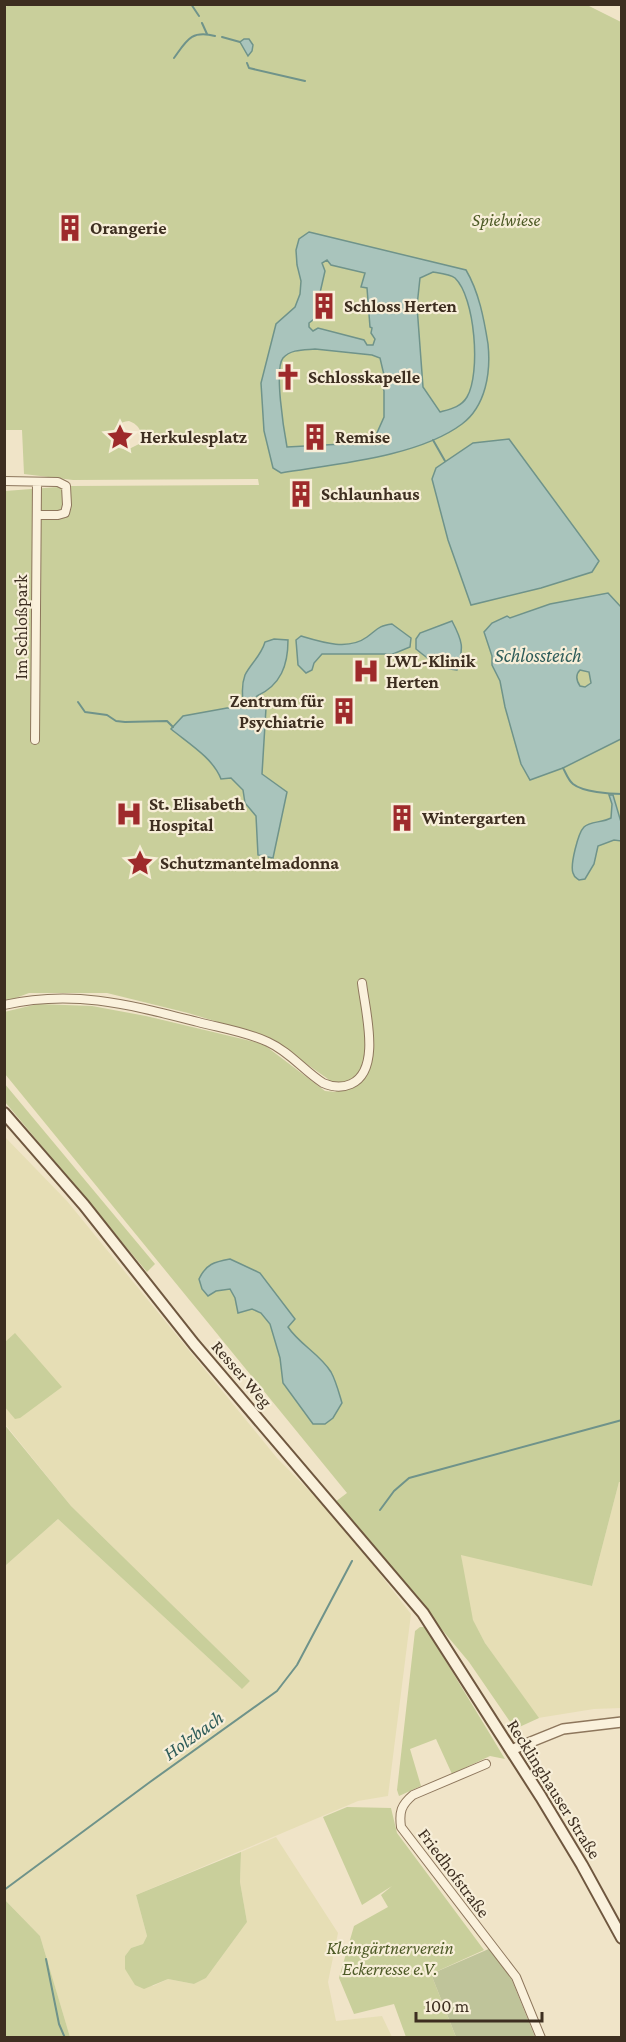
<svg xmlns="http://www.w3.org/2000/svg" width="626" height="2042" viewBox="0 0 626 2042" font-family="'Crimson Pro',serif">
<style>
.farmland{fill:#e6deb5}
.green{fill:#c9cf9b;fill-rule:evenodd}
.cemetery{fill:#bfc49a}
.water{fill:#a9c4bc;stroke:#6f938a;stroke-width:1.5;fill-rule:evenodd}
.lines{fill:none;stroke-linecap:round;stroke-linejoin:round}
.stream{stroke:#6f938a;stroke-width:2}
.minor-casing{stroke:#8d765c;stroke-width:10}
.tertiary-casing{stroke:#8d765c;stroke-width:12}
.secondary-casing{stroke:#6f573f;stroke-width:14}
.minor{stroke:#faf1dc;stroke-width:8}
.tertiary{stroke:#faf1dc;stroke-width:9}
.secondary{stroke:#faf1dc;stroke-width:10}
.labels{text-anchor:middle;stroke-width:4.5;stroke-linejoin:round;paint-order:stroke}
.park-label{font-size:18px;font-style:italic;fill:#4d5a26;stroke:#f7eed8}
.poi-label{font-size:18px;font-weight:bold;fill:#3d2e20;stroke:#f7eed8;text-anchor:start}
.street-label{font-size:18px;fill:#3d2e20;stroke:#f7eed8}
.water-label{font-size:20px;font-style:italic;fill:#2f5d5a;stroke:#f7eed8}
</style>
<rect width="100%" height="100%" fill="#f0e4c8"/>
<!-- farmland -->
<path class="farmland" d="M4 1136 67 1201 277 1458 339 1521 411 1614 388 1796 358 1801 136 1895 147 1936 143 1944 131 1948 125 1956V1969L153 1986 168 1979 194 1984 206 1978 247 1922 240 1882 241 1852 276 1837 338 1933 328 1982 336 2021 382 2016 392 2037H70L40 1936 5 1900V1566L58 1519 241 1688 250 1681 71 1506 5 1424Z
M619 1482H621V1708L594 1709 538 1718 485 1643 473 1621 466 1594 461 1554 592 1586Z"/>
<!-- green -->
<path class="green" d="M12 4H585L621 22V1482H619L592 1586 461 1555 473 1620 485 1643 539 1718 515 1729 469 1662 335 1502 347 1493 5 1074 4 1012 38 1004 92 1006 146 1016 263 1044 325 1091 336 1092 328 1079 268 1037 188 1013 107 993H29L5 1002V491L71 486 259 485 258 479 73 480 24 474 22 430H4L5 7ZM129 421C140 425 144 434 139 444L127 450 119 448 112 436C114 427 119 422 129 421Z
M4 1083 155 1264 147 1272 5 1102Z
M15 1333 62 1387 20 1418 15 1419 4 1406 5 1342Z
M4 1424 71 1506 250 1681 242 1689 58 1519 5 1566Z
M420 1627H424L427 1630 505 1759 490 1756 452 1774 436 1739 410 1749 421 1786 399 1796 397 1790 415 1631Z
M347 1807 391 1808 397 1833 484 1950 431 1974 456 2037H406L394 2004 354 2014 339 1978 354 1926 388 1907 381 1895 392 1886 362 1905 323 1817Z
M241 1852 240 1882 247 1922 206 1978 194 1984 168 1979 144 1989 135 1985 125 1969V1956L131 1948 143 1944 147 1936 136 1895Z
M5 1900 40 1936 70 2037H5Z"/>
<!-- cemetery -->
<path class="cemetery" d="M491 1948 511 1978 535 2037H456L431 1974Z"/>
<!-- water -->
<path class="water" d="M244 39H249L253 45 252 51 248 56 240 42Z
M309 232 466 270C479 292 484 319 488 344 491 372 486 406 462 424 418 457 335 464 281 473L273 468 264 431 261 383 276 324 295 307 300 294 301 281 297 265 296 250 299 239ZM327 260 331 265 365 273 361 287 367 288 370 327 372 328 371 333 375 339 373 345H367L364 340 318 328 313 331 309 327V323L314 319 325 271 322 263ZM433 272C439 273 450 274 455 278 475 297 481 373 467 397 461 407 451 409 440 412L423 387 417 306 420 278ZM315 349 372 355 380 358 384 375 382 383 384 391V417L376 435 343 444 287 447C284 431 274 369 283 358 291 349 304 350 315 349Z
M509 439 599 561 592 572 541 588 471 605 448 540 432 479 436 468 473 443Z
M608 593 621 607V739L563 768 530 780 521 764 505 707 500 681 492 665V656L484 632 492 623 507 616 510 618 550 604ZM580 670 589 672 591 683 585 687 580 686C576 680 575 675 580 670Z
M452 621C463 642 464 647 457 670 441 669 428 659 416 649V639L420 633Z
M392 624 411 638 410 647 393 654H322L314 663 312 670 306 673 298 665 296 640 301 636C321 642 348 651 367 637 378 629 378 626 392 624Z
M274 639 288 640C288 665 281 685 257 696L254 701 243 700C242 692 242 683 245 675 251 663 261 656 265 642Z
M227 708H266L262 774 287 792 273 858 258 855 256 816 245 803 243 790 231 778 221 779C213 758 188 743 171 729L183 716Z
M609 795H613L621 822V841L614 840 598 846 594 864 585 879 579 880C575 877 574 877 573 873 570 865 578 833 584 827 590 821 602 823 611 818L612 804Z
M230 1259 260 1273 295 1319 288 1327C299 1344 320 1354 331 1372 336 1381 339 1393 342 1403L333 1418 325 1424H313L283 1383 280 1358 270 1324 261 1313 252 1309 238 1313 235 1298 230 1289 216 1291 208 1296 202 1289 199 1279C206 1264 214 1262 230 1259Z"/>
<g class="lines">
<!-- stream -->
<path class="stream" d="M191 4 199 16
M202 23 207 34
M222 37 240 42
M174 58C187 40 191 30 215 36
M247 63 249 68 305 81
M433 440 445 461
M78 702 85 712 107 715 116 721 125 722 167 721 173 727
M563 768C566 773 568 780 573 784 583 792 610 794 622 794
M380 1510 394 1491 409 1478 622 1420
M4 1890 150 1782 277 1691 297 1665 352 1561
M46 1959 59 2024 65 2038"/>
<defs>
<path id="minor" d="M4 481 58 482 66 486 67 505 65 513 58 515H37
M35 740 37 482
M4 1005C74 989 131 1005 198 1022 221 1028 247 1032 268 1042 290 1052 304 1071 323 1083 332 1087 342 1088 351 1084 382 1070 365 1010 362 983
M486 1764 413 1795C401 1805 399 1812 401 1827L516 1977 541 2038"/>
<path id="tertiary" d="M511 1750 563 1729 622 1722"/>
<path id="secondary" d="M4 1113 84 1205 194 1344 423 1613 541 1797 582 1865 622 1938"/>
</defs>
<!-- minor casing -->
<use href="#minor" class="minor-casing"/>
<!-- tertiary casing -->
<use href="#tertiary" class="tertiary-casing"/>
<!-- secondary casing -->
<use href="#secondary" class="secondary-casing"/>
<!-- minor -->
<use href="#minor" class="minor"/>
<!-- tertiary -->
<use href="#tertiary" class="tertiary"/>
<!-- secondary -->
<use href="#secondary" class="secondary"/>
</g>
<!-- icons -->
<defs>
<symbol id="building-bare" viewBox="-9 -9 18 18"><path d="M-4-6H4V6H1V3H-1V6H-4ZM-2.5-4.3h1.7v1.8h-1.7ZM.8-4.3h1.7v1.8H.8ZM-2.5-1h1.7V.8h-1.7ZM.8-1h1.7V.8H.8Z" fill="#9e2a2b" stroke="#f7eed8" stroke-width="2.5" paint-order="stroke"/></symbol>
<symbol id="church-bare" viewBox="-9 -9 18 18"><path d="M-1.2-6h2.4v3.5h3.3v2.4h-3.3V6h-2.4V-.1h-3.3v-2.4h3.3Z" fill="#9e2a2b" stroke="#f7eed8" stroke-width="2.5" paint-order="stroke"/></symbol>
<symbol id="sight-bare" viewBox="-9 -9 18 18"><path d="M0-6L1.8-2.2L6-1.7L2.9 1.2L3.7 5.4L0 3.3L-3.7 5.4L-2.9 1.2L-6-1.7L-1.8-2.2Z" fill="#9e2a2b" stroke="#f7eed8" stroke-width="2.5" paint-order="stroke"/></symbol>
<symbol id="hospital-bare" viewBox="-9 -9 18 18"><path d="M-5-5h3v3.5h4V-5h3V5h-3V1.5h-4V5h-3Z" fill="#9e2a2b" stroke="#f7eed8" stroke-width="2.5" paint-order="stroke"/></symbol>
</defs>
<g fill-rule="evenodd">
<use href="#building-bare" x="51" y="209" width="38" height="38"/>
<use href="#building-bare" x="305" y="287" width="38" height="38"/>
<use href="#church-bare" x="269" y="358" width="38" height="38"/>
<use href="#sight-bare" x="101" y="418" width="38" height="38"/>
<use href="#building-bare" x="296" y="418" width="38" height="38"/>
<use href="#building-bare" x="282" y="475" width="38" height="38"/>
<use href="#hospital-bare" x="347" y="652" width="38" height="38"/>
<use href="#building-bare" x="325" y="692" width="38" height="38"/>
<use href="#hospital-bare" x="110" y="795" width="38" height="38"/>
<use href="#building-bare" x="383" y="799" width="38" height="38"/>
<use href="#sight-bare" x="121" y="844" width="38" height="38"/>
</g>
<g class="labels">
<!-- park labels -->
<g class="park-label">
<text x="506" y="226">Spielwiese</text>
<text x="390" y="1954">Kleingärtnerverein<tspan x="390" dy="21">Eckerresse e.V.</tspan></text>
</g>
<!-- poi labels -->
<g class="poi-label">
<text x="90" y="234">Orangerie</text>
<text x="344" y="312">Schloss Herten</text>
<text x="308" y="383">Schlosskapelle</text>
<text x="140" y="443">Herkulesplatz</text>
<text x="335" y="443">Remise</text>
<text x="321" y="500">Schlaunhaus</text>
<text x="386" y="667">LWL-Klinik<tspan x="386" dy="21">Herten</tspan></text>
<text x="324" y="707" text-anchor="end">Zentrum für<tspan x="324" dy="21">Psychiatrie</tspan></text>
<text x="149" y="810">St. Elisabeth<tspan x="149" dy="21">Hospital</tspan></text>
<text x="422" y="824">Wintergarten</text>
<text x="160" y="869">Schutzmantelmadonna</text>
</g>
<!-- street labels -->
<g class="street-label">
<text transform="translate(21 627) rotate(-90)" y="6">Im Schloßpark</text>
<text transform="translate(242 1374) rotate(49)" y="6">Resser Weg</text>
<text transform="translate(554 1789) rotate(58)" y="6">Recklinghauser Straße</text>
<text transform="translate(454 1873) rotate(53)" y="6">Friedhofstraße</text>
</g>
<!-- water labels -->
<g class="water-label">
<text x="538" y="662">Schlossteich</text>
<text transform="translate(193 1735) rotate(-36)" y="7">Holzbach</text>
</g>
</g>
<!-- border -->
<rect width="626" height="2042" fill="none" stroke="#3d2e20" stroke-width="12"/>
<!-- scale -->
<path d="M416 2012v9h126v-9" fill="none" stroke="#3d2e20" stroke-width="3"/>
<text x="425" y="2012" font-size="18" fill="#3d2e20" stroke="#f7eed8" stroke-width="4.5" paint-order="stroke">100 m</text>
</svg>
